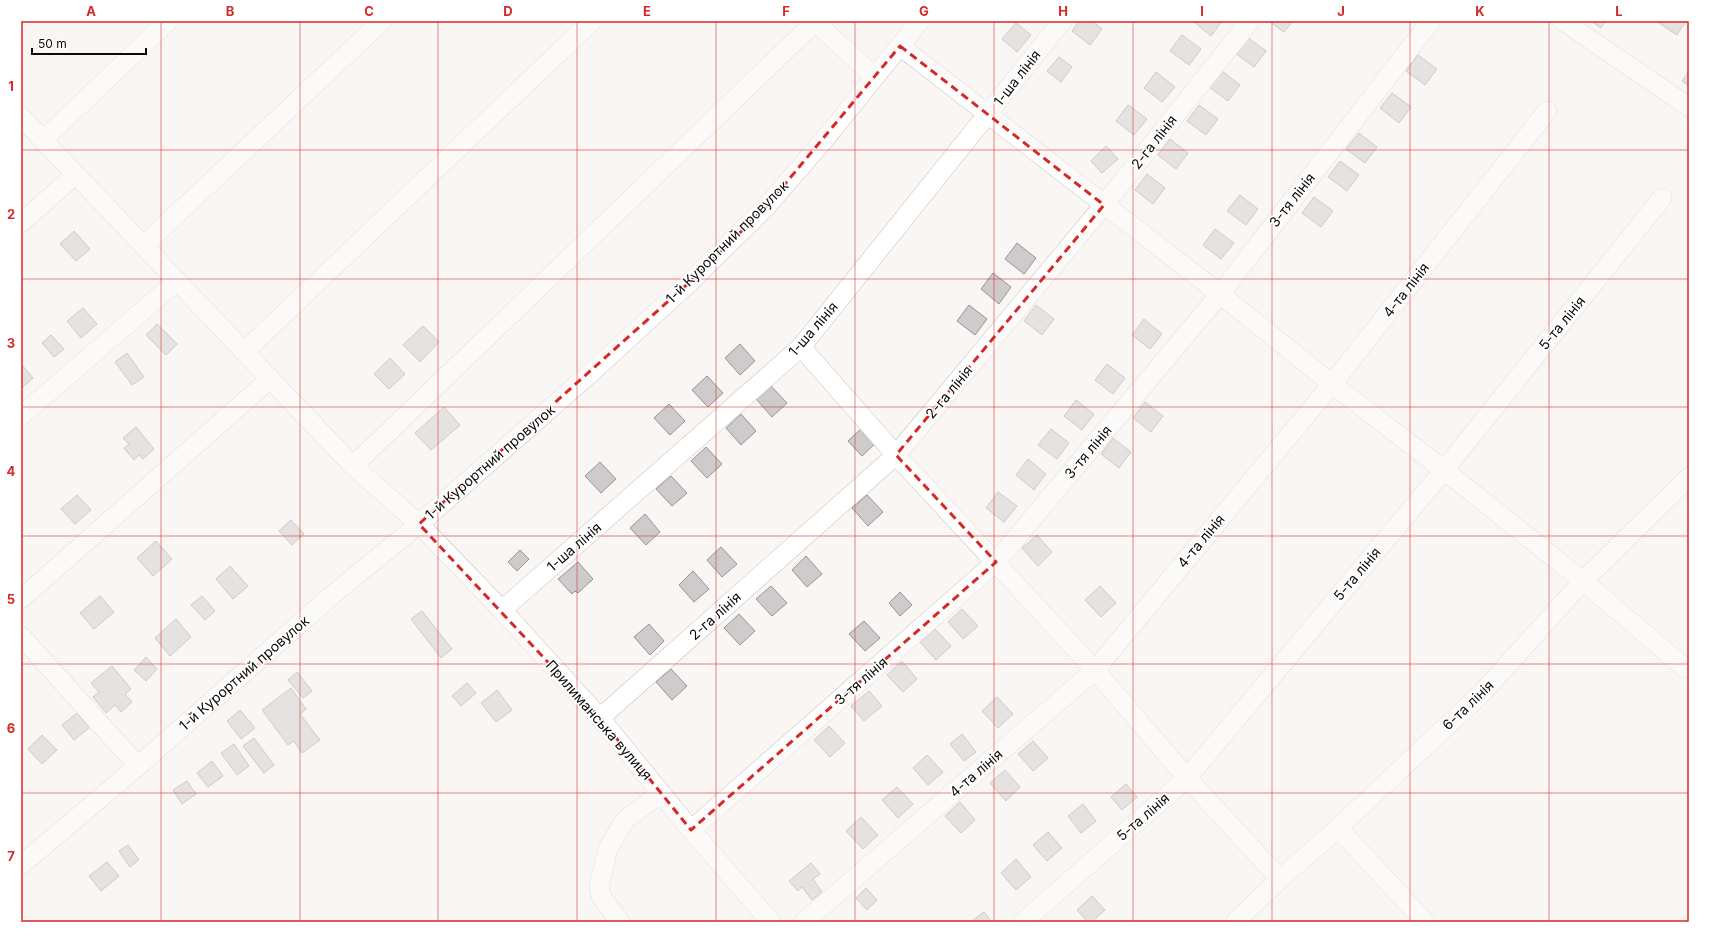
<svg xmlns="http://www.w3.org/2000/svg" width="1710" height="943" viewBox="0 0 1710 943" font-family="Inter,sans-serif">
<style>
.building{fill:#cfcbcd;stroke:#989496}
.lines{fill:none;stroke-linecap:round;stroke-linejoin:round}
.minor-casing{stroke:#c5c2bf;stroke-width:20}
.minor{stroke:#fff;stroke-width:19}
.marked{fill:none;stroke:#d62828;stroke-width:3;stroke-dasharray:8 5;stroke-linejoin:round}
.grid{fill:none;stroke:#d62828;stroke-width:1;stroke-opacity:0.55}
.labels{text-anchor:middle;stroke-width:3;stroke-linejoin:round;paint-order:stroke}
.street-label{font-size:14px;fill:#0c0b0a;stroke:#fff}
.neatline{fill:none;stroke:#d62828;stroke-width:1.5}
.grid-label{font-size:13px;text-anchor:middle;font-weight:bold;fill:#d62828}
</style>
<rect width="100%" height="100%" fill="#f9f6f3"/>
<!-- building -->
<path class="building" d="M1079 21H1092L1102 29 1090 45 1072 31Z
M1193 21H1222L1211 36Z
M1269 21H1293L1284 32Z
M1591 21H1605L1601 28Z
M1656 21H1686L1677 35Z
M1016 23 1031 35 1017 52 1002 39Z
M1182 35 1201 49 1189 65 1170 51Z
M1247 37 1266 51 1254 67 1235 53Z
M1418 55 1437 69 1425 85 1406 71Z
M1059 57 1072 67 1061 82 1047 71Z
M1222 71 1240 85 1228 101 1209 87Z
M1689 71V86L1682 81Z
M1156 72 1175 87 1162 102 1144 88Z
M1392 93 1411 107 1399 123 1380 108Z
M1128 105 1147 119 1134 135 1116 121Z
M1199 105 1218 119 1206 135 1187 121Z
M1359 133 1377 147 1365 163 1346 149Z
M1170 139 1188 153 1176 169 1158 155Z
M1106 146 1118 159 1102 173 1091 161Z
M1340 161 1359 175 1347 191 1328 177Z
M1147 174 1165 188 1153 204 1135 190Z
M1240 195 1258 209 1246 225 1227 211Z
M1314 197 1333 211 1321 227 1302 213Z
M1215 229 1234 243 1221 259 1203 245Z
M74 231 90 249 76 261 60 244Z
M1017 243 1036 258 1024 274 1005 259Z
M993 273 1011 287 999 304 981 289Z
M969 305 987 319 975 335 957 321Z
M1036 305 1054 319 1042 335 1024 321Z
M83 308 97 324 81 338 67 321Z
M1144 319 1162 334 1150 349 1132 335Z
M157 324 177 344 166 355 146 335Z
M423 326 439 342 420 362 403 345Z
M51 335 64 349 54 357 42 343Z
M740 344 755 361 740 375 725 358Z
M127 353 144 377 132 385 115 362Z
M390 358 405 374 389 389 374 374Z
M1107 364 1125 378 1113 394 1095 380Z
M22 365 33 378 23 387 21 385Z
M707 376 723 393 708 407 692 390Z
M771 386 787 403 772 417 756 399Z
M1076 400 1094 414 1082 430 1064 416Z
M1145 402 1163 416 1151 432 1133 418Z
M669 404 685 421 670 435 654 418Z
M444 407 460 425 431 450 415 433Z
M741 414 756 431 741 445 726 428Z
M865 425 879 440 862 456 848 441Z
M136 427 154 449 143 459 139 455 134 460 124 448 129 444 123 438Z
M1051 429 1069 443 1057 459 1038 445Z
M1113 438 1131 452 1119 468 1101 454Z
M706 447 722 464 707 478 691 461Z
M1028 459 1046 474 1034 490 1016 475Z
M600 462 616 479 601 493 585 476Z
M671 476 687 493 672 506 656 489Z
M998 492 1017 506 1004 522 986 508Z
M77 495 91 510 75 524 61 509Z
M867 495 883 512 868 526 852 508Z
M645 514 660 532 646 545 630 528Z
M291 520 304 534 292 545 279 531Z
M1037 535 1052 552 1038 566 1022 548Z
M156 541 172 559 153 576 137 558Z
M721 547 737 564 722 577 707 560Z
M520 550 529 559 517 571 508 562Z
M806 556 822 574 807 587 792 570Z
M578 562 593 579 578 593 575 591 572 594 558 579Z
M230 566 248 586 233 599 216 579Z
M693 571 709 589 694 602 679 585Z
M771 586 787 603 772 616 756 599Z
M1100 586 1116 603 1101 617 1085 600Z
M900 592 912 605 900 616 889 603Z
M100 596 114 612 94 629 80 613Z
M202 596 215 611 205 620 191 605Z
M962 609 978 626 963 639 948 622Z
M422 611 452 649 441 658 411 619Z
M739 614 755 631 740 645 724 628Z
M176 619 191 637 170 656 155 638Z
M864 621 880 638 865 651 849 634Z
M649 624 664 641 650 655 634 637Z
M935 629 951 646 936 660 920 642Z
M146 657 157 669 146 681 134 670Z
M902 661 917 679 903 692 887 675Z
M112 666 131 689 125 694 132 702 121 712 115 705 106 713 93 697 99 692 91 683Z
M671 669 687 686 672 700 656 682Z
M297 672 312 691 303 698 288 680Z
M467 683 476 693 461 706 452 696Z
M291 688 306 709 300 714 320 740 302 753 294 741 288 745 262 710Z
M497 690 512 710 496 722 481 703Z
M869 691 882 706 864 721 851 706Z
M997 697 1013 714 998 728 982 711Z
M240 710 255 728 241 739 227 721Z
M77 713 89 728 74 740 62 725Z
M829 726 845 743 830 757 814 740Z
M962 734 976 752 964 761 950 744Z
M42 735 57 750 42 764 28 749Z
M254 738 274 765 264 773 243 746Z
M1033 741 1048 758 1033 771 1018 754Z
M234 744 249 766 237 775 221 753Z
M927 755 943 772 928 785 913 768Z
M212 761 223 776 208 787 197 773Z
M1005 770 1020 787 1006 801 990 783Z
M187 781 196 794 182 804 173 790Z
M1126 784 1137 797 1122 810 1111 797Z
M897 787 913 804 898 818 882 800Z
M960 802 975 820 961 833 945 816Z
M1083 804 1096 821 1081 833 1068 816Z
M861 817 878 835 863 849 846 831Z
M1048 832 1062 848 1047 861 1033 845Z
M128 845 139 860 130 867 119 851Z
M1016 859 1031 877 1016 890 1001 873Z
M107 862 119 876 101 891 89 876Z
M811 863 820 874 813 879 822 892 812 900 802 887 798 891 789 881Z
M866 888 877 900 867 910 856 898Z
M1092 896 1105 910 1092 922H1088L1077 910Z
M984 912 992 922H975L973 920Z"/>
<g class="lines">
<defs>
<path id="minor" d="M814 21 875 77
M1563 21 1689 107
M900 46 1220 294 1332 384 1444 470 1583 581 1685 668
M21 117 353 466 419 524 502 610 600 718 691 830 771 922
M43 140 168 21
M21 223 75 175
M144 245 382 21
M801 347 896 455 1095 670 1187 778 1280 879
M245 351 592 21
M21 416 177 281
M353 466 815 22
M21 599 270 379
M502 610 801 347 1062 21
M21 636 138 766
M600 718 896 455 1104 205 1250 21
M1338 828 1425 922
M691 830 996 562 1220 294 1431 21
M21 865 138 766 331 596 419 524 594 370 692 280 765 208 824 140 920 21
M620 922 601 896 599 886 608 849 625 820 661 793
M804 922 1095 670 1332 384 1547 111
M1023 922 1187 778 1444 470 1662 198
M1235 922 1280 879 1338 828 1483 692 1583 581 1689 477"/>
</defs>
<!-- minor casing -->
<use href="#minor" class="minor-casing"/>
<!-- minor -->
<use href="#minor" class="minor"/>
</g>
<!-- marked area -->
<path d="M0 0H1710V943H0ZM900 46 1104 205 896 455 996 562 691 830 600 718 419 524 692 280 765 208Z" fill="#f9f6f3" fill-opacity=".55" fill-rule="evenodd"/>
<path class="marked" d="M900 46 1104 205 896 455 996 562 691 830 600 718 419 524 692 280 765 208Z"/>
<!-- grid -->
<path class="grid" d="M161 21V922M300 21V922M438 21V922M577 21V922M716 21V922M855 21V922M994 21V922M1133 21V922M1272 21V922M1410 21V922M1549 21V922M21 150H1689M21 279H1689M21 407H1689M21 536H1689M21 664H1689M21 793H1689"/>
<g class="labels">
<!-- street labels -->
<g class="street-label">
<text transform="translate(1017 78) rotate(-52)" y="5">1-ша лінія</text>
<text transform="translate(1154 142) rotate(-52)" y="5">2-га лінія</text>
<text transform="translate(1292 200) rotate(-52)" y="5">3-тя лінія</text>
<text transform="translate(727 242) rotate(-45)" y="5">1-й Курортний провулок</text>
<text transform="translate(1406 290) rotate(-52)" y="5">4-та лінія</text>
<text transform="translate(1562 323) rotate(-51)" y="5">5-та лінія</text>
<text transform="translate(813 329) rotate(-49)" y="5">1-ша лінія</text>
<text transform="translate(949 392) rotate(-50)" y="5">2-га лінія</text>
<text transform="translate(1088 452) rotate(-50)" y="5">3-тя лінія</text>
<text transform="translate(490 462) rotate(-41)" y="5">1-й Курортний провулок</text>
<text transform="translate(1201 541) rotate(-50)" y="5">4-та лінія</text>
<text transform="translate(574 547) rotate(-41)" y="5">1-ша лінія</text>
<text transform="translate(1357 574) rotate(-50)" y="5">5-та лінія</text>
<text transform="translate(715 616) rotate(-42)" y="5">2-га лінія</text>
<text transform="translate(244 673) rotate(-41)" y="5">1-й Курортний провулок</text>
<text transform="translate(861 681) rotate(-41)" y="5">3-тя лінія</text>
<text transform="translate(1468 705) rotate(-44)" y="5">6-та лінія</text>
<text transform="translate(599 720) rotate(49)" y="5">Прилиманська вулиця</text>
<text transform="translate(976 773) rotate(-41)" y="5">4-та лінія</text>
<text transform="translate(1143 817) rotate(-41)" y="5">5-та лінія</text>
</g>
</g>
<!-- border -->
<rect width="1710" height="943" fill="none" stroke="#ffffff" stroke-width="44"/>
<!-- scale -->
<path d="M32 48v6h114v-6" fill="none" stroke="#0c0b0a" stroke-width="2"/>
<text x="38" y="48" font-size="12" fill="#0c0b0a" stroke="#ffffff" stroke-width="3" paint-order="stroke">50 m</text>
<rect x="22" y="22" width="1666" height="899" class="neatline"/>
<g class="grid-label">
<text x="91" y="16">A</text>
<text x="230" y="16">B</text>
<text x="369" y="16">C</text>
<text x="508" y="16">D</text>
<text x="647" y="16">E</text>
<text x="786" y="16">F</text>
<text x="924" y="16">G</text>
<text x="1063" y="16">H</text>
<text x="1202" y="16">I</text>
<text x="1341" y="16">J</text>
<text x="1480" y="16">K</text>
<text x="1619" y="16">L</text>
<text x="11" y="91">1</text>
<text x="11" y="219">2</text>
<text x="11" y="348">3</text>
<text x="11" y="476">4</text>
<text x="11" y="604">5</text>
<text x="11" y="733">6</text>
<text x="11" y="861">7</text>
</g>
</svg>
